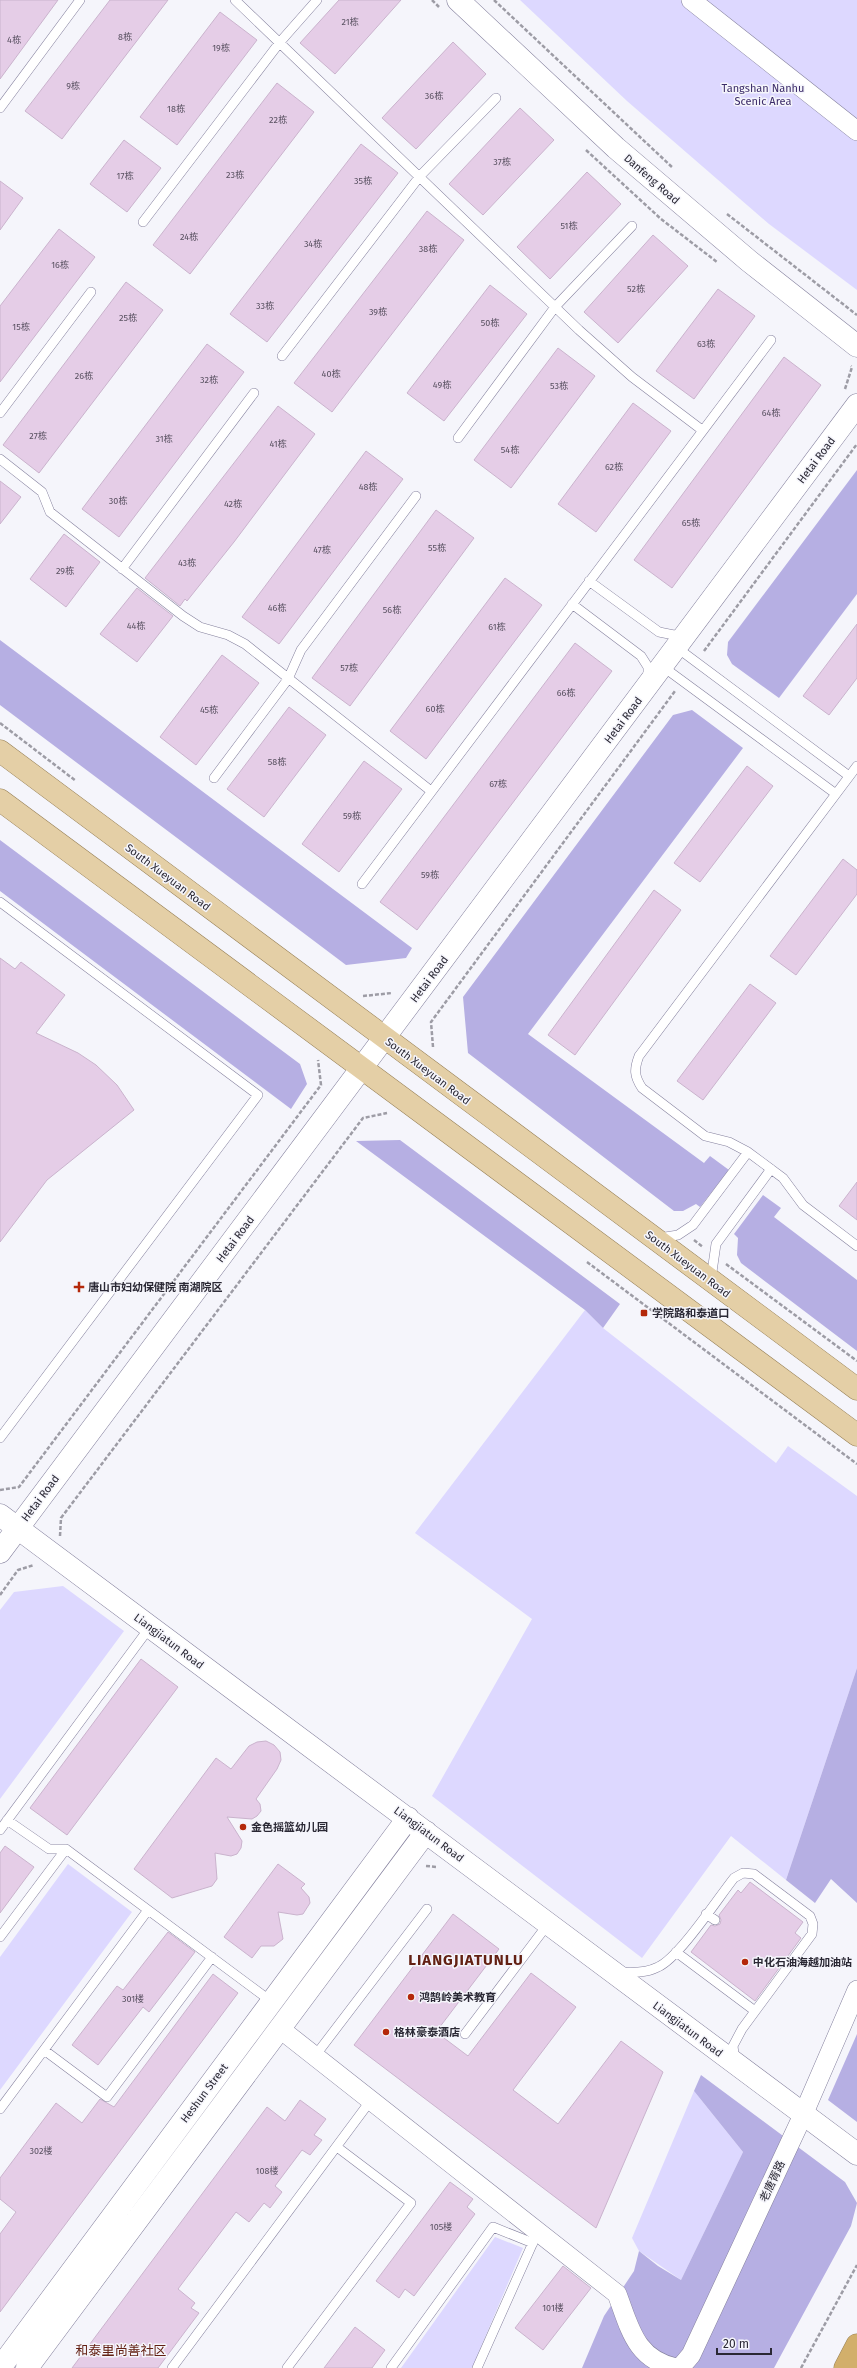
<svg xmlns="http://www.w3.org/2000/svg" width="857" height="2368" viewBox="0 0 857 2368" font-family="'Fira Sans','Noto Sans SC',sans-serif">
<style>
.green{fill:#ddd8ff}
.forest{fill:#b6afe3}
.building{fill:#e5cde7;stroke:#cab3cd}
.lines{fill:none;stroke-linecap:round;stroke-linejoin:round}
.lane-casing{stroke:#85819e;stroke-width:10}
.street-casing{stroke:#85819e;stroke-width:20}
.secondary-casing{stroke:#85819e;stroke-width:23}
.primary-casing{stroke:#978058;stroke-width:23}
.highway-casing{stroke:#978058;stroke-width:23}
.path{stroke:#9d9ca5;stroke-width:2.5;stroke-dasharray:4 2;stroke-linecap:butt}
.lane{stroke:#fff;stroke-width:9}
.street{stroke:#fff;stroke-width:19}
.secondary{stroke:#fff;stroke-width:22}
.primary{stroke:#e4cfa6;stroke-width:22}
.highway{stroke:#d2af6b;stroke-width:22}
.poi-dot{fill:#b4280a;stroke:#f5f5fb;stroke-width:1.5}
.labels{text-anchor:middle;stroke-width:3;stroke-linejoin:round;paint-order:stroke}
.number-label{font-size:9px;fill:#595161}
.park-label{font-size:11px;fill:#3a2a68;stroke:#f5f5fb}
.street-label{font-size:11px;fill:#2a2834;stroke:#f5f5fb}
.poi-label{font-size:11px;font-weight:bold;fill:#2a2834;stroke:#f5f5fb;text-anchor:start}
.quarter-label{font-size:13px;fill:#632013;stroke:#f5f5fb}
.district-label{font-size:15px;font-weight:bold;letter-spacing:1px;fill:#632013;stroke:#f5f5fb}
</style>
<rect width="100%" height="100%" fill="#f5f5fb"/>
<!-- green -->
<path class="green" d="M520 0H857V290L769 224 627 101Z
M585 1310 603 1328 776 1463 788 1446 857 1496V1668L786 1880 731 1836 642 1958 432 1796 532 1619 415 1533Z
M63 1586 124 1631 0 1799V1610L14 1592Z
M68 1864 132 1912 0 2090V1957Z
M694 2091 743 2152 681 2280 639 2251 632 2238Z
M495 2237 523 2248 472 2368H401Z"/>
<!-- forest -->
<path class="forest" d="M857 470V594L779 698 732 664 727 655 728 642Z
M0 640 412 948 406 958 346 965 0 705Z
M692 710 743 748 528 1034 704 1163 710 1156 729 1170 700 1207 696 1204 683 1211H674L468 1053 463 997 673 715Z
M0 840 300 1064 307 1084 291 1109 0 891Z
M400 1140 620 1304 603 1328 585 1310 356 1141Z
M763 1195 781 1208 774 1217 857 1280V1351L741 1263 737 1255 738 1238 734 1234Z
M857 1668V1903L831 1879 815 1903 786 1880Z
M857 2034V2122L828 2100Z
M701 2075 845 2182 857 2203 851 2226 774 2368H582L604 2316 634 2271 639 2251 658 2266 681 2280 743 2152 694 2091Z"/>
<!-- building -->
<path class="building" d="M0 0H58L0 79Z
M110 0H168L62 139 25 111Z
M339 0H401L335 74 300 43Z
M220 12 257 40 177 145 140 117Z
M453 42 486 74 416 149 382 118Z
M277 83 314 112 190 274 153 245Z
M520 108 554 140 483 215 449 184Z
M124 140 161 168 127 212 90 184Z
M361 144 398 173 267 342 230 314Z
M587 172 621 204 550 279 517 247Z
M0 181 23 198 0 230Z
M427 211 464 240 332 412 294 383Z
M59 229 95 257 0 382V306Z
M653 235 688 266 618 343 584 312Z
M126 282 163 310 39 473 3 445Z
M490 285 527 314 444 421 407 393Z
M718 289 755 316 694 399 656 371Z
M207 344 244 372 119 537 82 509Z
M558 348 595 376 511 488 474 460Z
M784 357 821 385 672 588 634 560Z
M633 403 671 431 596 532 558 504Z
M278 406 315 434 234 542 187 601 185 599 180 606 145 578Z
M366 451 403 479 279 644 242 617Z
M0 481 21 497 0 524Z
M436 510 474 538 350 706 312 678Z
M64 534 100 562 66 607 30 579Z
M505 578 542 605 426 759 390 731Z
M137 588 173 616 137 662 100 634Z
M857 624V678L829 715 803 696Z
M575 643 612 671 417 930 380 902Z
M222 655 259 683 196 765 160 737Z
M289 707 326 735 264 817 227 789Z
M364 761 402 789 339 872 302 844Z
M747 766 773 786 700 882 674 863Z
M843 859 857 870V894L796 975 770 956Z
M654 890 681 910 575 1055 548 1035Z
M0 958 15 969 21 962 65 995 36 1033 78 1053 96 1065 117 1085 134 1110 47 1180 0 1242Z
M750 984 776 1003 703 1100 677 1081Z
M857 1182V1220L839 1206Z
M141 1659 178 1687 67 1835 30 1808Z
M266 1741 274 1745 280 1752 281 1760 277 1769 256 1799 260 1804 261 1811 257 1816 252 1819 227 1817 242 1841 241 1848 237 1854 231 1856 215 1853 217 1879 212 1886 172 1898 134 1869 216 1758 231 1769 249 1746 257 1742Z
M5 1846 34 1867 0 1913V1853Z
M278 1864 305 1884 301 1888 309 1897 310 1903 303 1914 297 1915 278 1912 283 1939 274 1946H261L252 1958 224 1937Z
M750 1882 803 1922 795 1933 801 1938 755 2001 691 1952 711 1925 715 1926 720 1924 721 1920 719 1915 738 1890 741 1893Z
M453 1914 499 1949 436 2032 468 2056 531 1973 576 2007 513 2090 558 2124 621 2041 663 2072 596 2228 354 2045Z
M168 1932 195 1952 149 2012 143 2007 98 2065 72 2045 117 1986 123 1990Z
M213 1974 238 1993 0 2312V2234L16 2212 0 2199V2178L56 2103 82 2123 100 2099 114 2107Z
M300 2100 326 2119 314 2135 322 2140 310 2155 302 2150 275 2186 282 2192 270 2208 264 2203 249 2222 236 2212 178 2289 195 2303 191 2308 199 2313 158 2368H72L267 2107 285 2121Z
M450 2182 473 2199 467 2207 475 2214 414 2296 405 2289 399 2298 376 2281Z
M563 2266 591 2288 543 2350 515 2328Z
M355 2327 385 2350 372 2368H324Z"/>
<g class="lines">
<defs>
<path id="lane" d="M235 0 579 330 632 377 702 430
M0 108 80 0
M143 222 280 42 317 0
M282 356 420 176 496 98
M0 413 91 292
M458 438 555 307 632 226
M0 459 42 492 50 512 183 616 200 627 228 635 245 644 431 791
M122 569 254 393
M589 581 659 632 674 635 683 634
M572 604 641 656 648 667V678
M676 647 849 776
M662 666 836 794
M857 766 639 1056C634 1069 634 1076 642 1088L705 1136 729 1142 748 1152 783 1178 803 1205 857 1246
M214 778 288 679 301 650 416 496
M362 884 771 340
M0 902 258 1095 0 1438
M659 1238 678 1235 693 1225 748 1152
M711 1279 716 1244 771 1169
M7 1820 49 1849H66
M0 1830 150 1627
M706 1914 715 1920
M0 1937 66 1849 272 2002
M676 1952 755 2011
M621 1972C634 1973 646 1973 658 1967 679 1958 718 1898 734 1878L743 1873 754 1874 810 1916 813 1924 812 1934 742 2029 733 2046 735 2061
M465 2034 548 1924
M44 2050 107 2097 212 1957
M315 2056 427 1909
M0 2109 148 1910
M172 2368 371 2100
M287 2368 411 2203 337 2147
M391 2368 493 2227 533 2243
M477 2368 535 2238"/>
<path id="street" d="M691 0 857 131
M279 2028 617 2294C630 2328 635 2359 676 2368
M680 2368 691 2355 803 2115 857 1990"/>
<path id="secondary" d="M458 0 616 148 749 261 857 346
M0 1515 857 2154
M0 1552 857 405
M0 2368 408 1818
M27 2368 426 1832"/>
<path id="primary" d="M0 751 857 1389
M0 800 857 1435"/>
<path id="highway" d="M845 2368 857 2345"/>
</defs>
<!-- lane casing -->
<use href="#lane" class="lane-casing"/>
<!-- street casing -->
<use href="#street" class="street-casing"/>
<!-- secondary casing -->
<use href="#secondary" class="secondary-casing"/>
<!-- primary casing -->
<use href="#primary" class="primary-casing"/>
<!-- highway casing -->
<use href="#highway" class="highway-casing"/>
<!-- path -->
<path class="path" d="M432 0 439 7
M494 0 673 168
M586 150 661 219 717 262
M727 214 857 315
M845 389 852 367 851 366
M704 651 857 444
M0 723 76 781
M363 996 392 993
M433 1047 431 1022 675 691
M694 1240 703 1247
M587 1262 857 1464
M726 1264 857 1361
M0 1490 19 1487 321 1085 318 1060
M60 1536 61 1518 363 1118 387 1113
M0 1595 18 1570 34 1565
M426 1866 437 1867
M801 2368 857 2265"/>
<!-- lane -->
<use href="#lane" class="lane"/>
<!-- street -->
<use href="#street" class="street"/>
<!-- secondary -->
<use href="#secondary" class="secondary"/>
<!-- primary -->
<use href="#primary" class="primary"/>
<!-- highway -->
<use href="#highway" class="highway"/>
</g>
<!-- markers -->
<g class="poi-dot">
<path d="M77 1281h4v4h4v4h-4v4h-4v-4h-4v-4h4z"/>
<rect x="640" y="1309" width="8" height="8" rx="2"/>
<circle cx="243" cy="1827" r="4"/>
<circle cx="745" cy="1962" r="4"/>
<circle cx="411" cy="1997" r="4"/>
<circle cx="386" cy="2032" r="4"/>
</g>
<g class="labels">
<!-- number labels -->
<g class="number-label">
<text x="350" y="25">21栋</text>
<text x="125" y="40">8栋</text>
<text x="14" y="43">4栋</text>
<text x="221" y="51">19栋</text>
<text x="73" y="89">9栋</text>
<text x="434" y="99">36栋</text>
<text x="176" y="112">18栋</text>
<text x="278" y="123">22栋</text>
<text x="502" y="165">37栋</text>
<text x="235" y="178">23栋</text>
<text x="125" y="179">17栋</text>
<text x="363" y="184">35栋</text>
<text x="569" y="229">51栋</text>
<text x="189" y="240">24栋</text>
<text x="313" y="247">34栋</text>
<text x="428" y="252">38栋</text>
<text x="60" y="268">16栋</text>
<text x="636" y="292">52栋</text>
<text x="265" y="309">33栋</text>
<text x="378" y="315">39栋</text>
<text x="128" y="321">25栋</text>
<text x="490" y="326">50栋</text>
<text x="21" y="330">15栋</text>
<text x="706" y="347">63栋</text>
<text x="331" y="377">40栋</text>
<text x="84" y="379">26栋</text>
<text x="209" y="383">32栋</text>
<text x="442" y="388">49栋</text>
<text x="559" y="389">53栋</text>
<text x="771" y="416">64栋</text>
<text x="38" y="439">27栋</text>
<text x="164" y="442">31栋</text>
<text x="278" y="447">41栋</text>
<text x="510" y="453">54栋</text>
<text x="614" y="470">62栋</text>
<text x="368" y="490">48栋</text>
<text x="118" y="504">30栋</text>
<text x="233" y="507">42栋</text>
<text x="691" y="526">65栋</text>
<text x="437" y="551">55栋</text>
<text x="322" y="553">47栋</text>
<text x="187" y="566">43栋</text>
<text x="65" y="574">29栋</text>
<text x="277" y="611">46栋</text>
<text x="392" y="613">56栋</text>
<text x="136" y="629">44栋</text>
<text x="497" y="630">61栋</text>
<text x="349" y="671">57栋</text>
<text x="566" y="696">66栋</text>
<text x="435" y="712">60栋</text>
<text x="209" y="713">45栋</text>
<text x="277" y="765">58栋</text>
<text x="498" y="787">67栋</text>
<text x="352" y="819">59栋</text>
<text x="430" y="878">59栋</text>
<text x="133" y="2002">301楼</text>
<text x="41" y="2154">302楼</text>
<text x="267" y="2174">108楼</text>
<text x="441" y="2230">105楼</text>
<text x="553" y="2311">101楼</text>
</g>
<!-- park labels -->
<g class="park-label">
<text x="763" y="92">Tangshan Nanhu<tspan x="763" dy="13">Scenic Area</tspan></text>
</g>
<!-- street labels -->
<g class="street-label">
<text transform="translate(652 179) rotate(41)" y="4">Danfeng Road</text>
<text transform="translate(816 460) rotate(-53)" y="4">Hetai Road</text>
<text transform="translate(623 720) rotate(-53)" y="4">Hetai Road</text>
<text transform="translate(168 877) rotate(37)" y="4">South Xueyuan Road</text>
<text transform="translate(429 979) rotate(-53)" y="4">Hetai Road</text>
<text transform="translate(428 1071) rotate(37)" y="4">South Xueyuan Road</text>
<text transform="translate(235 1239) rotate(-53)" y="4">Hetai Road</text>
<text transform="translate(688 1264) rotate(37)" y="4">South Xueyuan Road</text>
<text transform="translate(40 1498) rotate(-53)" y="4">Hetai Road</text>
<text transform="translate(169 1641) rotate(37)" y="4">Liangjiatun Road</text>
<text transform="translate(429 1834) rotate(37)" y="4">Liangjiatun Road</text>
<text transform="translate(688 2029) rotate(37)" y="4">Liangjiatun Road</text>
<text transform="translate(204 2093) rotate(-53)" y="4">Heshun Street</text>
<text transform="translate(772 2181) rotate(-65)" y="4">老唐胥路</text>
</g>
<!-- poi labels -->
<g class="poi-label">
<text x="88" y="1291">唐山市妇幼保健院 南湖院区</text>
<text x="652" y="1317">学院路和泰道口</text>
<text x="251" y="1831">金色摇篮幼儿园</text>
<text x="753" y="1966">中化石油海越加油站</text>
<text x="419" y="2001">鸿鹄岭美术教育</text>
<text x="394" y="2036">格林豪泰酒店</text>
</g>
<!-- quarter labels -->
<g class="quarter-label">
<text x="121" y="2355">和泰里尚善社区</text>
</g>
<!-- district labels -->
<g class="district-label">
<text x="466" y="1965">LIANGJIATUNLU</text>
</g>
</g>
<!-- scale -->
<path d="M717 2348v6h54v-6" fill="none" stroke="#2a2834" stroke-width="2"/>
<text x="723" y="2348" font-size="12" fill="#2a2834" stroke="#f5f5fb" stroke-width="3" paint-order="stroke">20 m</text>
</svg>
